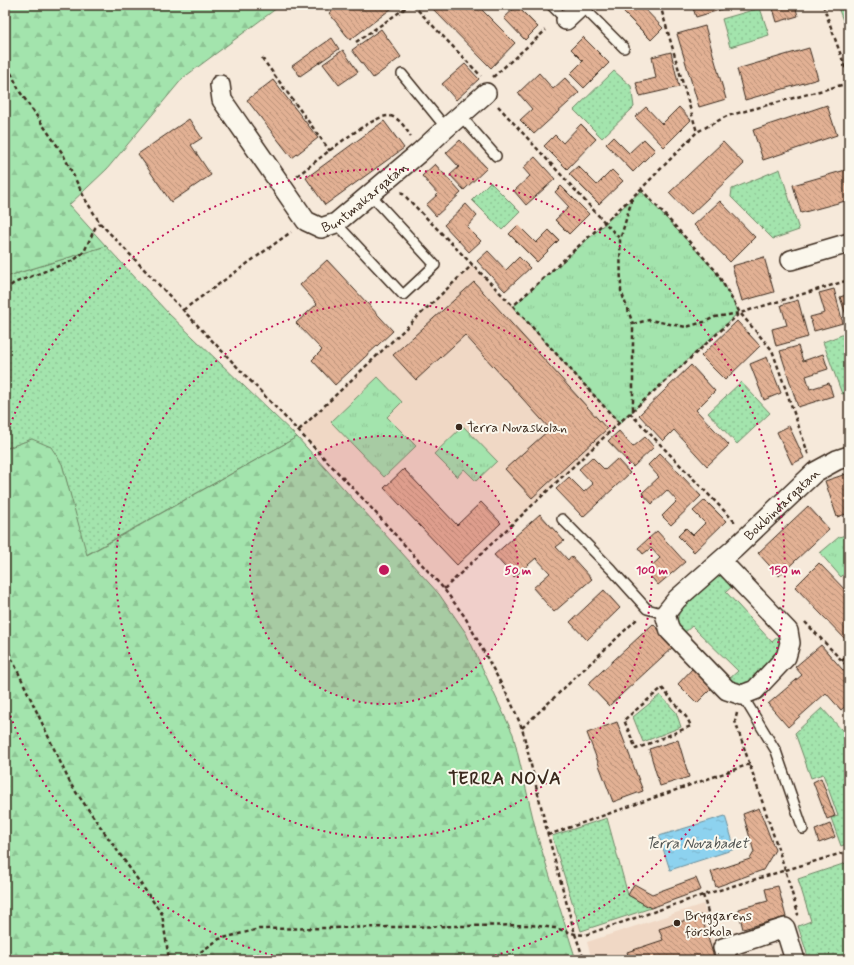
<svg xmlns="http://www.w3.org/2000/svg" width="854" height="965" viewBox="0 0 854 965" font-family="Mynerve,sans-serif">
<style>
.built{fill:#f0d8c5}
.grass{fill:url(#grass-dots);stroke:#6f8766}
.forest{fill:url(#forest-firs);stroke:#6f8766}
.park{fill:url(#park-tufts);stroke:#6f8766}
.water{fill:url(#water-ripples);stroke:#6c8f9b}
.building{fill:url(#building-back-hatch);stroke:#3b2a1e}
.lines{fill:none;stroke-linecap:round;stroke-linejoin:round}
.lane-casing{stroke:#3b2a1e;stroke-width:12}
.street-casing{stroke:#3b2a1e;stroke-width:22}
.path{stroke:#3b2a1e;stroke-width:2.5;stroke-dasharray:4 3;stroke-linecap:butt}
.lane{stroke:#fbf7ec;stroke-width:9}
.street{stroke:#fbf7ec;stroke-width:19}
.ring{fill:none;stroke:#c2185b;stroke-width:2;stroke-dasharray:2 4}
.poi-dot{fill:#3b2a1e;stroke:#fbf7ec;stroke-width:1.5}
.labels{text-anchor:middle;stroke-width:4;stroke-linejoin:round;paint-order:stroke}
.street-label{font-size:14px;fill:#3b2a1e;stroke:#fbf7ec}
.poi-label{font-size:14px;fill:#3b2a1e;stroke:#fbf7ec;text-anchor:start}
.water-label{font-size:15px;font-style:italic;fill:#505452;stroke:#fbf7ec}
.district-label{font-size:18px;font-weight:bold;letter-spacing:1px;fill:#3b2a1e;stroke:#fbf7ec}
.centre{fill:#c2185b;stroke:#fbf7ec;stroke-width:2}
.ring-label{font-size:12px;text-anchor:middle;font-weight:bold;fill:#c2185b;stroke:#fbf7ec;stroke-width:4;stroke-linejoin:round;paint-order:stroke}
</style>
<defs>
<pattern id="grass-dots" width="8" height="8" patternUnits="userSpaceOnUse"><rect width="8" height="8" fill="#a3e4ad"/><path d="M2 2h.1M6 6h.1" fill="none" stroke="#8dc494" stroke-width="1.8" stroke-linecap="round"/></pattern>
<pattern id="forest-firs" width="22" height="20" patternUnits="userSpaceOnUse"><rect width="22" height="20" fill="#a3e4ad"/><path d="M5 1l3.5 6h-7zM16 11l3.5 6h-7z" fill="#8dc494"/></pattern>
<pattern id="park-tufts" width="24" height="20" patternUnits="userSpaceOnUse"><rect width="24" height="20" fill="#a3e4ad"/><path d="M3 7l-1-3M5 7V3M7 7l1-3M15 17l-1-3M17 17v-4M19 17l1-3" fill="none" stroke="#8dc494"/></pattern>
<pattern id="water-ripples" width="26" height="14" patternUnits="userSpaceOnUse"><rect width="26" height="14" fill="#8dd2ef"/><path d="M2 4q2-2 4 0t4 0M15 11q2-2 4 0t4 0" fill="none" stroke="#7bb4cc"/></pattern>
<pattern id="building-back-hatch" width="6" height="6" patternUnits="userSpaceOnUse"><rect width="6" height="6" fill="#e2b194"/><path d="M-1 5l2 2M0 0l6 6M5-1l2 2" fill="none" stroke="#b89078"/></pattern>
</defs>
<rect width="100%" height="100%" fill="#f6e9da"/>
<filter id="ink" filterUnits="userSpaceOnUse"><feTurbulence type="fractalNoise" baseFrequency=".025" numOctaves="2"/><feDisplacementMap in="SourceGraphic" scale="8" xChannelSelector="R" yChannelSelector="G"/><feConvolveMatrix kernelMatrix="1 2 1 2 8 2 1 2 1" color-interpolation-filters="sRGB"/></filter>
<g filter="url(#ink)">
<!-- built -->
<path class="built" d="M472 265 513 306 619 423 444 589 299 430Z
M703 904 719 960H592L587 942Z"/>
<!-- grass -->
<path class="grass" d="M837 5H849V36Z
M760 8 769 35 730 47 722 19Z
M614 71 631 86 634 107 602 138 574 110Z
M780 169 799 230 773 239 731 197 732 189Z
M490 182 520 212 502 230 472 200Z
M106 246 168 313 297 437 86 555 62 464 32 439 5 449V277Z
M847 333 849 340V392L842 394 823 342Z
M741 382 770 413 737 444 708 413Z
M720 576 728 577 736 583 726 592 772 642 782 633 780 649 750 683C740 687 738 686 729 679L738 671 692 626 683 634C669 617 685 604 697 592 705 586 711 579 720 576Z
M660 695 676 712 681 727 643 742 633 717Z
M822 708 849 738V843L841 846 831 818 838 816 823 774 811 778 795 733Z
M607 818 628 895 651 908 581 931 552 836Z
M849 862V960H809L798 926 811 921 798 879Z"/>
<!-- forest -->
<path class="forest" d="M5 5H281L183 78 107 169 69 205 106 246 5 277Z
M297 437 439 594 466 633 513 734 537 835 576 960H5V449L32 439 51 447 62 464 87 555Z"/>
<!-- park -->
<path class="park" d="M641 191 716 272 739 312 620 423 513 307Z
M378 377 402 402 387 417 416 446 384 477 331 422Z
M463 426 497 461 476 481 464 469 457 477 434 454Z
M849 534V569L841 577 820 553 839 537Z"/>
<!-- water -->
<path class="water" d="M725 816 735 849 670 870 659 836Z"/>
<!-- building -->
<path class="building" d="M340 5H396L350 40 329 13Z
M429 5H477L515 43 491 68Z
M616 5H641L663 28 651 40Z
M692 5H725L726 8 696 17Z
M772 5H795L798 16 777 22Z
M517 6 538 27 525 40 504 18Z
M705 26 726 99 699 107 677 34Z
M381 29 401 57 373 78 352 50Z
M583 37 609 63 584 88 570 74 583 61 571 49Z
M332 38 339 49 300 76 292 66Z
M809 48 818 79 745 100 737 69Z
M343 50 358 72 339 85 323 64Z
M671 52 679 87 640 96 636 83 656 78 652 57Z
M465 64 479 79 456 100 442 84Z
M539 73 553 89 565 78 579 93 534 134 520 120 532 109 518 93Z
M273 80 318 138 292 158 247 100Z
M827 105 837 135 763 160 753 130Z
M646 107 662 124 679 107 691 120 664 147 635 117Z
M189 119 202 138 191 145 211 175 171 202 138 154Z
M384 121 404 148 325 205 306 178Z
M581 124 596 139 567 169 544 146 555 135 563 143Z
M613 137 629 153 644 139 655 150 633 172 606 144Z
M460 140 487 168 464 190 450 175 459 167 446 153Z
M723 142 744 164 690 215 669 193Z
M535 157 555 179 526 205 514 191 530 176 523 168Z
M435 164 461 193 436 216 426 205 438 194 422 176Z
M578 166 597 185 612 170 623 181 599 204 569 174Z
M849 169V200L801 213 793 185Z
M561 186 589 214 569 234 555 220 569 207 555 192Z
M720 201 755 237 730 262 694 225Z
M466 204 477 216 467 227 481 241 469 252 444 225Z
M518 225 536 243 549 230 559 240 537 262 509 234Z
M488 251 506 270 519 257 530 268 505 291 477 261Z
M764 257 774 292 742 301 732 266Z
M327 260 393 331 335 385 312 360 322 350 296 323 317 304 300 285Z
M474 282 607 429 532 498 505 469 550 429 465 335 416 380 393 355Z
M834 289 843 323 814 331 810 317 825 313 819 293Z
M849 294V320L848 321 840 297Z
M798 300 808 337 776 346 772 329 787 325 781 305Z
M737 321 760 346 725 380 701 356Z
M798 346 803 361 823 354 828 369 806 376 810 389 829 383 833 396 798 407 780 351Z
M767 357 781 393 764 400 750 364Z
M691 365 715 391 696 410 729 445 707 466 674 430 663 441 639 415Z
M789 426 804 458 792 464 777 432Z
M619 431 633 447 645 437 654 447 633 467 608 441Z
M660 453 701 496 671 525 662 516 677 501 667 490 652 504 642 493 659 477 648 465Z
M592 457 605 470 617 459 630 473 583 517 556 489 569 477 584 492 593 484 579 469Z
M404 469 457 525 481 502 501 523 457 565 384 488Z
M849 473V513L837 517 825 481Z
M705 500 726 521 694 552 678 536 686 528 693 535 705 523 693 511Z
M808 506 829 529 779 576 758 553Z
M540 514 564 541 556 547 568 560 571 556 592 579 554 612 533 588 550 573 536 558 514 577 494 555Z
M657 531 685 562 658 585 646 571 660 558 651 548 643 554 638 548Z
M819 563 849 594 848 642 795 587Z
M604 590 620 608 587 640 570 622Z
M653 624 674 646 609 706 588 684Z
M821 645 849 677V703L841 710 826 693 788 727 768 704 802 675 795 667Z
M693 668 713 687 697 703 678 684Z
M617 722 643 791 613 802 587 733Z
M678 740 689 777 660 786 649 749Z
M821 778 835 816 827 819 813 782Z
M759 808 775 850 763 870 716 887 711 872 750 859 754 852 743 814Z
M830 824 835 837 819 843 815 830Z
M696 878 701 890 651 908 628 895 634 884 652 894Z
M778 886 786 917 743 929 738 909 768 901 765 889Z
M701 915 714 957 703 960H630L627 952 663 940 659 929Z"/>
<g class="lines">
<defs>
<path id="lane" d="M551 5 566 20
M581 5 624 48
M402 74 446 128
M460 115 496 156
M336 223 403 295 435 265 370 194
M562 519 611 569 647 609 665 614
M742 695 776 751 803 829"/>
<g id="street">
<path d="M566 20 582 5"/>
<path id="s1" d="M220 85 222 100 306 221 321 228 336 223 420 152 446 128 486 93"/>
<path d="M791 260 849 243"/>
<path id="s2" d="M721 561 788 631 790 643 786 657 755 690 742 695 727 690 670 631 665 614 677 599 734 549 815 472 837 460 849 456"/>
<path d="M727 960 723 948 785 928 795 960"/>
</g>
</defs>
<!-- lane casing -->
<use href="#lane" class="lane-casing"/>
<!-- street casing -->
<use href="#street" class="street-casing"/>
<!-- path -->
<path class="path" d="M413 5 481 76
M660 5 697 132
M823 5 849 78
M5 6V5
M356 42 410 5
M262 58 330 151
M5 60 20 92 63 154 85 199 100 223 365 501 444 589 465 617 511 702 522 728 548 835 575 934 584 960
M493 77 546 30
M498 106 620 239
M297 176C313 164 373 113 390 116 400 118 406 129 411 137
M641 189 716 271 740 313 772 350 809 456
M401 192 513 306
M632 199 620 240 621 291 633 324V410
M5 290 14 283 74 260 84 252 95 228 100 223
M183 310 291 232
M633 324 649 320 686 327 704 322 715 317 740 313 849 280
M630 413 734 521V524
M619 423 513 306 641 189 697 132 727 116 849 83
M299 430 472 265
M444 589 619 423 740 313
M805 622 849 668
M5 625 6 646 71 785 162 914 169 960
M842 661 849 654
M662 688 687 718 691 726 636 749 624 720Z
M737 713 735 721 785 869 798 914 797 915
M522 728 638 618
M548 835 750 764
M703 895 714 933
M189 960 219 939 259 929 530 925 555 928 575 934 585 935 703 895 849 851"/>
<!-- lane -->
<use href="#lane" class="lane"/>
<!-- street -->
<use href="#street" class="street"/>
</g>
</g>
<!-- distance rings -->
<circle cx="384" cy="570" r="134" fill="#c2185b" fill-opacity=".12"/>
<g class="ring">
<circle cx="384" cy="570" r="134"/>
<circle cx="384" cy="570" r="268"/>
<path d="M290 960A401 401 0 0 1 6 704M6 436A401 401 0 1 1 478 960"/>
</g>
<!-- markers -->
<g class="poi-dot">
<circle cx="459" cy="427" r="4"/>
<circle cx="677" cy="923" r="4"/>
</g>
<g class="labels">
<!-- street labels -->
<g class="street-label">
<text dy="5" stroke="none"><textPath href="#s1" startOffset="233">Buntmakargatan</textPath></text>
<text dy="5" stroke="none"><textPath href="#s2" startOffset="459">Bokbindargatan</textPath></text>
</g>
<!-- poi labels -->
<g class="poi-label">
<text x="467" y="432">Terra Novaskolan</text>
<text x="685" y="920">Bryggarens<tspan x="685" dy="16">förskola</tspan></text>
</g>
<!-- water labels -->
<g class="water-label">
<text x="697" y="848">Terra Novabadet</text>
</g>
<!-- district labels -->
<g class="district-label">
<text x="505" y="784">TERRA NOVA</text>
</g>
</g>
<circle cx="384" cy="570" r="6" class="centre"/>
<g class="ring-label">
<text x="518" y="574">50 m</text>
<text x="652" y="574">100 m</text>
<text x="785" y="574">150 m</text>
</g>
<!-- margin -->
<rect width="854" height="965" fill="none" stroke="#fbf7ec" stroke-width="20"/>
<rect x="10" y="10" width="834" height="945" fill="none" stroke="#3b2a1e" stroke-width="1.5" filter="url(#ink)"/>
</svg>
